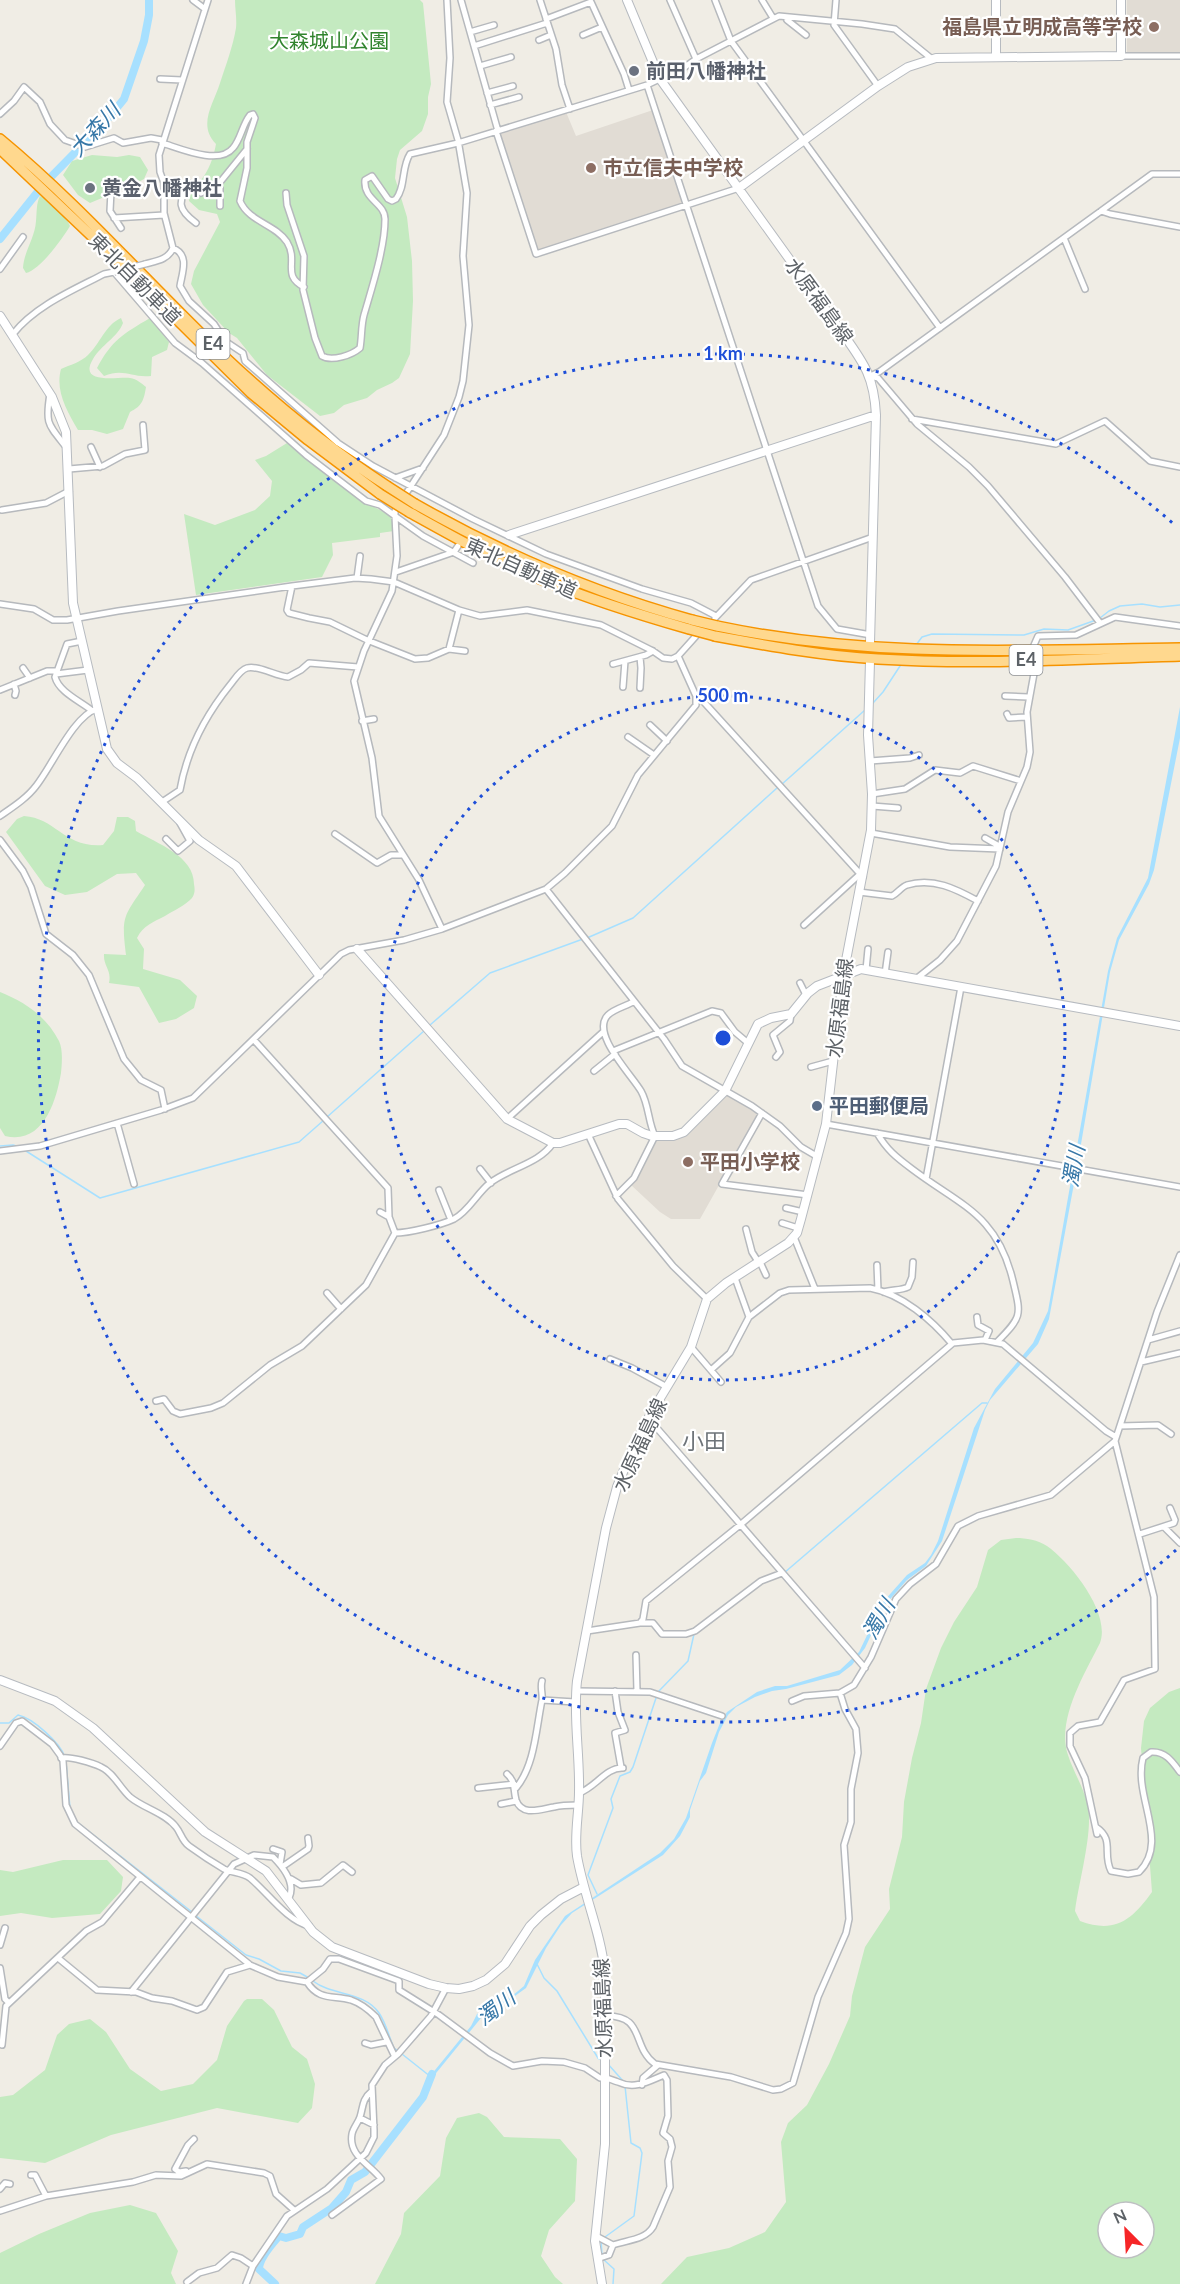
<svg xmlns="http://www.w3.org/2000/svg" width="1180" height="2284" viewBox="0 0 1180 2284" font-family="Lato,'Noto Sans JP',sans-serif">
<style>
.education{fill:#e1dcd4}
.green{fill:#c4eac0;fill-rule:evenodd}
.water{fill:#a7e0ff}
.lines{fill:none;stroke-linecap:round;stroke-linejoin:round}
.stream{stroke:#a7e0ff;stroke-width:1.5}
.river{stroke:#a7e0ff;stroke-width:8}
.street-casing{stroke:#b6b9bd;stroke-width:8}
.secondary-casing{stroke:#b7bbc0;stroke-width:10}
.highway-casing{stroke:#f69400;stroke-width:12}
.street{stroke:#fff;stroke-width:5}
.secondary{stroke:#fff;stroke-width:8}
.highway{stroke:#ffd88e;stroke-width:9}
.street-bridge-casing{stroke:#b6b9bd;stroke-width:8;stroke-linecap:butt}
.highway-bridge-casing{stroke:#f69400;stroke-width:12;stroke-linecap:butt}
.street-bridge{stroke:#fff;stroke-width:5}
.highway-bridge{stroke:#ffd88e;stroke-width:9}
.ring{fill:none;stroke:#1d4ed8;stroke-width:3;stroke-dasharray:3 6}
.education-dot{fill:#8d6e63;stroke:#fff;stroke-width:2}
.worship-dot{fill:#6b7280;stroke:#fff;stroke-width:2}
.service-dot{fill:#5c6f8a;stroke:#fff;stroke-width:2}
.labels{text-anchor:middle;stroke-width:4.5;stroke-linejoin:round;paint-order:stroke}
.shield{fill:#fff;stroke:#8e9195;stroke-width:1.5}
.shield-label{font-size:18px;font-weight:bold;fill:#5d6267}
.education-label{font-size:20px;font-weight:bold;fill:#785e54;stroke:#fff;text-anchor:start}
.park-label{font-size:20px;fill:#31842e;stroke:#fff}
.worship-label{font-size:20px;font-weight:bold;fill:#5b616d;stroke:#fff;text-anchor:start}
.street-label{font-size:20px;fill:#5d6267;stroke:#fff}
.service-label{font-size:20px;font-weight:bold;fill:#4e5e75;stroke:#fff;text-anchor:start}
.water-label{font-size:21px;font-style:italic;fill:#3677a7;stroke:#fff}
.quarter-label{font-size:22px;fill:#6e7479;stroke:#fff}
.centre{fill:#1d4ed8;stroke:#fff;stroke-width:3}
.ring-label{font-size:18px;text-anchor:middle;font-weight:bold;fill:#1d4ed8;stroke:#fff;stroke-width:4.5;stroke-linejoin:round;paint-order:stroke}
</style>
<rect width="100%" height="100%" fill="#f0ede5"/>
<!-- education -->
<path class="education" d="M1127 0H1180V54L1127 55Z
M653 110 682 201 681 204 541 251 537 250 499 136 501 134 566 112 576 136Z
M726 1094 759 1114 700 1219H671L660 1212 631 1185 656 1138 674 1139Z"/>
<!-- green -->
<path class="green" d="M235 0H420L423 3 431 84 428 97V114L422 131 400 150 397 159 395 178 407 217 412 261 413 301 410 354 399 378 392 383 377 390 367 398 344 405 334 413 320 416 267 375 237 338 229 333 203 305 191 284 194 271 220 222 217 214 199 210 189 201C191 189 198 184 204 176 211 165 214 155 216 144 197 125 214 103 220 83 226 65 233 46 236 28 237 19 235 9 235 0Z
M92 155 117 157 129 155 140 157 148 170 144 179 133 185 90 203 78 195 63 175 72 161Z
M40 196C52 201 65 214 70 226 63 238 40 270 26 273L23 268C24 251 35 238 36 221 37 212 36 204 40 196Z
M121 318 123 323C118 337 101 345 93 359 77 386 120 376 130 378 137 379 141 383 146 387 144 400 142 406 130 412L123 429 107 434 92 430H78C67 411 55 391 61 369 70 365 81 362 88 355 100 344 105 325 121 318Z
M150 318 169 342 167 350 152 357 151 376C131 378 124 368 104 376L97 368C112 340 123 334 150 318Z
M287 443 357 498C369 505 380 509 391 517L394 531 380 533V537L332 543 333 555 322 577 196 595 184 514 215 525 255 510 270 496 272 481 255 460 266 456Z
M24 816C56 818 64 848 103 845L114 831 117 817H128L135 821 136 831C158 844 194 856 194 884 195 890 195 893 192 898 186 905 173 911 165 916 153 922 143 926 137 938L144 949 143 969 180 980 197 996 194 1008 176 1019 159 1023 139 987 109 983C112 970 103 966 104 954L126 955C121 915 124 917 145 885L136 873 117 874 87 892 65 895 45 886 6 832 17 819Z
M0 992C25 1002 46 1016 59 1041 63 1049 62 1063 61 1073 56 1102 43 1145 5 1136L0 1128Z
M1016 1538C1026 1538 1038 1540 1047 1546 1071 1563 1111 1613 1100 1643 1085 1673 1056 1720 1068 1755 1074 1774 1088 1794 1089 1815 1090 1843 1079 1882 1075 1911L1080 1921C1115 1934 1132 1920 1152 1892L1141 1748 1144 1721 1150 1708 1169 1692 1180 1688V2284H661L687 2257 729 2248 765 2232 786 2202 781 2142 788 2123 807 2105 829 2064 850 2016 852 1996 865 1947 890 1909 889 1889 902 1837 904 1802 912 1758 921 1723 926 1689 941 1648 954 1622 977 1587 988 1550 1001 1540ZM1108 2212H1144V2248H1108Z
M63 1860H107L123 1877 121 1891 100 1914 52 1918 21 1913 0 1916V1870L13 1872Z
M247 1999H262L274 2010 292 2047 307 2059 315 2084 312 2108 298 2123 217 2108 111 2135 45 2163 0 2158V2097L13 2095 45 2070 57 2035 69 2024 90 2019 106 2032 130 2069 161 2091 193 2084 217 2060 227 2026 244 2001Z
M479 2113 487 2117 504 2137 560 2139 577 2159 575 2201 549 2230 541 2256 555 2277 563 2284H375L401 2234 404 2213 440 2176 446 2138 457 2118Z
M130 2205 156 2213 178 2251 171 2273 176 2284H0V2253L39 2234 90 2213Z"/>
<!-- water -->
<path class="water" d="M1180 707V738L1154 870 1149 884 1119 940 1110 972 1078 1162 1049 1319 1038 1344 990 1400 985 1410 942 1541 926 1566 907 1580 885 1605 865 1648 852 1665 839 1675 786 1689 772 1691 755 1697 736 1707 728 1715 719 1732 706 1773 700 1781 690 1810V1817L680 1836 663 1855 572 1913 561 1925 546 1948 526 1988 508 2001 496 2006 481 2018 428 2083 431 2075 471 2026 477 2014 512 1996 524 1986 535 1960 565 1916 660 1853 674 1839 686 1818 712 1743 720 1723 727 1712 757 1692 775 1686H787L840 1670 859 1652 883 1602 907 1575 925 1563 931 1555 938 1541 974 1428 995 1389 1033 1343 1048 1311 1108 971 1117 938 1148 878Z"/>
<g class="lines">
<!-- stream -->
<path class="stream" d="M1100 618 1109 611 1120 606 1142 604 1160 607 1180 605
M916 645 922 637 932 634 1024 635 1044 629 1068 630 1096 620
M873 703 883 692 902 663
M781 785 865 710
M587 938 633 918 777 788
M430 1025 490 973 583 939
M327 1117 424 1031
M0 1146 13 1145 20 1147
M26 1151 100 1198 299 1142 324 1120
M784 1573 982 1403H987
M0 1723H9L18 1715C33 1718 60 1743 65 1757
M66 1762 70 1808
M77 1822 192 1912
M597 1894 588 1875 613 1808 611 1799 620 1776 630 1772 633 1767 658 1692 688 1661 694 1634
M195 1915 246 1955 259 1959 281 1971 300 1973 309 1978
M537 1964 544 1978 557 1991 598 2058 603 2061
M313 1981C332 1996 364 1991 379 2013 386 2023 389 2037 394 2048L398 2051
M402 2054 431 2077
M607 2063 624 2082
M605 2237 634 2216 642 2153 640 2148 631 2143 625 2086
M601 2240 602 2255
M604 2260 614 2269 613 2284"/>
<!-- river -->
<path class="river" d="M0 239 44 184 106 121 124 99 144 41 149 15V0
M275 2284 259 2269C259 2258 272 2244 279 2236L286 2238 300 2234 303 2227 332 2208 346 2192 351 2180 365 2172 423 2097 432 2074"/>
<defs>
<path id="street" d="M193 0 205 9
M461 0 498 131
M540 0 556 49 562 85 570 109
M670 0 696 59
M715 0 731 41 940 328
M762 0 773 18
M836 0 834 25 878 86
M546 19 591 2 624 74 629 90
M787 20 806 35
M470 32 494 25
M583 35 602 27
M539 40 551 35
M474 46 547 23
M1121 56H1180
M480 66 511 57
M160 79 182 80
M647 85 818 606 837 629 871 635
M487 93 513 86
M490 105 519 97
M0 114 14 101 24 87 40 102 50 124 65 140 85 147 114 138 123 143 151 138 162 140
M496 131 536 254 739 188
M162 143C179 148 219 166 233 148 241 139 242 125 250 115L253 114 255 118 247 142V168L240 201C249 222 275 224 287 242 299 262 281 275 304 287
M189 183C178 202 177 209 196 223
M217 186 247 149
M111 191 110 211 121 228
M201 193 214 185 220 188V206
M286 193 287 205 304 256 303 290 315 338 322 356C332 362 352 355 360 348 362 337 361 326 364 315 372 287 385 248 385 219 385 203 363 200 365 180L372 176 388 199 392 201 396 199C406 186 401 168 410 154L458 143 647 85 685 67 696 59 779 16 862 24 895 29 932 59
M1101 211 1110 214 1180 227
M114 218 164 215
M1064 238 1085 289
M173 248C190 255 182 273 180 286L189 301 214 324 225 341 243 353 245 361 338 443 373 466 473 519 546 554 642 589 691 603 716 616
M145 264C156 261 168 260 173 248L164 213V183L160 172 159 155 208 0
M0 269 23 237
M13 334C35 306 73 290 104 274L114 272 175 343 202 363 306 455 366 501 380 505 395 516 397 556 392 591 364 651 354 681 372 758 379 816 419 880 442 929
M870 376 879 372 1152 174H1180
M870 376 878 378 917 424 969 467 988 486 1065 577 1100 623
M50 394C45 424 48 424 66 447
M912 419 1056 444 1105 421 1150 461 1180 467
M91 447 100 467
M69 469 103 466 125 454 145 450 143 425
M395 478 423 468
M407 492 444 435 459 397 463 381 469 325 463 256 467 193 458 140 447 102 450 58 447 0
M2 510 46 503 69 491
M395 511V516L423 536 473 563
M396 572 454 552 458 546
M357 578 360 556
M292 586 287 610 289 613 309 618 330 622 367 640 415 659 428 658 449 649 465 651
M0 604 34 609 53 620H67L118 611 292 586 355 578 371 579 394 582 459 610 480 616 527 610 601 625 653 651 663 658 672 659 678 656
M715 618 751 580 873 537
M82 641 67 644 55 677C59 692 80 701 91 710
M1034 645 1038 636 1076 635 1115 617 1180 626
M449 649 459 610
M640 657 641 668 640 688
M613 664 646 655 653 651
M23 668 30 678
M56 674 88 670
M14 684 16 691 15 695
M623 687 625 661
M0 690 47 671H57
M1005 696 1028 697
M697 699 702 700 863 877
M1007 714 1009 718 1027 717
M362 721 374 719
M650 725 667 741
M628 737 654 755
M870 761 910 758 919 755
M872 794 905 789 935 770 960 773 973 766 1021 781
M162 802 180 790C187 750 205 716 230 685 235 679 240 670 247 668 258 665 276 676 288 677L301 670 309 663 358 667
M872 806 898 808
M0 816C13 807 27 798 36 786 52 766 74 715 97 709
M871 833 950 847 1000 849
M335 834 377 863 391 855H403
M985 838 999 846
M166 839 178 851 190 841 180 823
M0 840 23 871 31 887 46 934 73 955 89 975 124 1059 141 1080 161 1090 165 1109
M546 889 664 1039 682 1066 752 1106 780 1126 801 1147 818 1157
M859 892 892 896C898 893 901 887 907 885 933 877 956 889 978 901
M804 925 859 875
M866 970 868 949
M885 974 888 952
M916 979 940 960 957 941 996 866 1008 812 1027 767 1030 752 1027 712 1035 668
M800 983 806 995
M254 1040 388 1188 389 1217 395 1233
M613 1051 712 1011 721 1013 735 1032 748 1043
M776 1057 780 1052 773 1035 790 1021 791 1014
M811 1067 833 1061
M594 1071 615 1054
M762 1113 722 1184 808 1195
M507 1119 603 1032
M117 1123 134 1184
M826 1124 1180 1187
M877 1133C887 1150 896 1157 912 1169 961 1206 997 1214 1013 1281 1021 1315 1023 1316 997 1342
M588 1134 618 1199 673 1266 707 1299
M0 1151 40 1146 161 1110 193 1098 341 954 349 950 404 940 442 929 546 889 565 873 612 826 638 775 696 705V696L678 656 696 636
M480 1169 491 1183
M926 1179 961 987
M439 1190 451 1220
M616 1196 634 1178 655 1136C648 1122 649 1105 641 1091 631 1074 590 1033 608 1015 614 1009 626 1006 633 1002
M786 1208 803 1212
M380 1212 389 1217
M782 1223 798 1228
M746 1229 752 1252 759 1263
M794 1237 815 1289
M760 1262 766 1275
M877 1265 878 1290
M735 1278 749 1317
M884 1292C892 1289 900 1291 908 1287L912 1277 913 1262
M327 1293 341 1309
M977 1317 978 1325 989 1331 985 1340
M1148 1340 1180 1331
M691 1347 721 1382
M610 1359 632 1368 667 1387
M1141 1362 1180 1353
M711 1370 730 1353 749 1317 780 1293 789 1290 870 1288C902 1294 932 1320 952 1344
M156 1401 164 1399 173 1411 180 1414 211 1408 223 1403 270 1365 302 1346 366 1285 395 1233C409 1233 441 1225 454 1219 469 1211 477 1193 490 1183 509 1168 539 1164 553 1143
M649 1419 865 1668
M1120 1426 1158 1425 1171 1434
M1165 1528 1180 1543
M1140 1534 1174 1523 1175 1520 1170 1508
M640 1623H653L662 1634H686L695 1631 761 1581 782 1573
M587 1631 640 1623 643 1619 646 1601 740 1525 953 1343 983 1340 1003 1344 1106 1431 1116 1437
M636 1655 637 1691
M576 1691 650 1692 722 1716
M615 1691 618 1712 625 1730 615 1733 621 1767
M542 1700 575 1702
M792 1701 804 1696 840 1693 854 1685 871 1657 896 1599 910 1584 936 1564 958 1526 978 1516 1051 1495 1115 1441 1157 1312 1180 1255
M0 1746 16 1723 22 1721 52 1744 60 1755 63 1761 66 1805 75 1824 249 1964
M61 1758C70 1756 93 1763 101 1767 113 1772 120 1788 130 1797 143 1808 165 1813 176 1827 181 1833 182 1841 189 1846 200 1854 212 1862 224 1869 232 1873 242 1872 250 1878 267 1892 287 1921 309 1926
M507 1774C516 1782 513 1789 516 1800 522 1817 541 1809 554 1807 562 1805 570 1805 578 1805
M478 1788 514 1784
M516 1788C535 1765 536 1729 542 1700 543 1694 540 1688 542 1681
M579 1793C595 1788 606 1767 623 1768
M501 1804 516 1801
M1096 1827C1115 1840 1102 1853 1111 1871L1128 1874 1139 1872C1170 1841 1133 1797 1143 1758L1151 1752C1165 1751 1172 1761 1180 1772
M1097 1834 1085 1778 1070 1746V1733L1078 1726 1100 1722 1124 1680 1155 1669 1154 1597 1115 1441
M273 1849 282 1852 280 1864
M282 1867 308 1849 309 1846 308 1838
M291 1879 301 1885 321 1883 343 1865 352 1872
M0 1945 5 1928
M58 1958 97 1990 136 1992 152 1998 172 2001 197 2010 204 2007 227 1972 250 1965 278 1977 307 1982C319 2001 333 1995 351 2000 360 2003 370 2011 376 2017L394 2055
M0 1968 5 1999 9 2003
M307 1982 323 1969 330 1959H339L399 1981V1990L439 2015 490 2053 513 2066 542 2061 564 2062 585 2068 600 2078C608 2077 611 2080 618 2082 635 2090 649 2081 664 2075L667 2080 668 2116 663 2133 670 2139 672 2147 668 2161 670 2187 653 2227C645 2240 627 2240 613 2245L596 2236
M131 1992 234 1864 254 1855 273 1857C284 1868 296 1883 289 1898
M604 2016C646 2014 631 2047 655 2064L731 2077 773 2090 781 2089 793 2083 818 1997 846 1933 849 1919 844 1845 851 1822V1789L858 1753 856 1729 845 1709 840 1693
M365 2043 371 2045 386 2042
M2 2045 6 2006 86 1931 102 1922 140 1877
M642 2085 643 2078 658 2065
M360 2118 374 2125
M186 2171 179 2172 175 2169 188 2145 194 2139
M31 2175H35L46 2196
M0 2189 5 2183 10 2184
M0 2211 46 2196 133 2182 156 2175 181 2176 207 2164 264 2173 270 2176 276 2194 294 2210
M332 2215 381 2179C371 2165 348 2156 352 2134 353 2128 358 2123 360 2117 363 2108 362 2099 371 2092
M597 2259 609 2255 613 2245
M187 2282 199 2273 217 2268 232 2255 241 2258 253 2266
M246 2284 253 2266 287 2216 327 2189 366 2153 374 2137V2130L372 2085 385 2065 398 2054 431 2016 446 1988"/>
<path id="secondary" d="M627 0 660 79 841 331C863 362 874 375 876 415L870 643
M996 0V56
M739 188 878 86 908 67 936 58 1121 56V0
M0 316 52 397 66 432 73 603 107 749 117 763 137 778 199 840 236 866 319 975
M509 535 876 415
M357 949 507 1119 553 1143H560L619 1124H627L643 1133 652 1136H673L684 1132 725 1091 758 1024 771 1018 791 1014 808 993 817 986 861 969 1180 1026
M0 1680 55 1701 93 1728 205 1832 266 1871 313 1932 332 1947 429 1984 446 1988 459 1989 473 1986 486 1980 505 1964 530 1926 541 1915 561 1899 584 1887
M602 2284 595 2241 605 2144V1973C601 1933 584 1896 577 1856 574 1835 579 1813 579 1792 580 1755 573 1718 577 1681L606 1528 617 1487 632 1450 650 1415 691 1347 707 1299 726 1283 788 1243 797 1233 801 1219 826 1124 843 976 871 830 872 794 868 735 870 661"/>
<path id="highway" d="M0 139C81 206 150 286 226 358 276 405 330 449 387 486
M0 149 118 261 251 393 308 440 380 494
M415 504C503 554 594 593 692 620
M409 512C454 537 498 562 545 581 592 600 640 615 689 629
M717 626C873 659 1022 650 1180 648
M715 636C769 646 823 656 878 659 979 665 1080 659 1180 656"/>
</defs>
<!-- street casing -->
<use href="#street" class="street-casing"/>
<!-- secondary casing -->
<use href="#secondary" class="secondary-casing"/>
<!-- highway casing -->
<use href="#highway" class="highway-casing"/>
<!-- street -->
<use href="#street" class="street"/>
<!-- secondary -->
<use href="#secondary" class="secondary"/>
<!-- highway -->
<use href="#highway" class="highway"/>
<defs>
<path id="street-bridge" d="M114 272 145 264"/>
<path id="highway-bridge" d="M387 486 415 504
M380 494 409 512
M692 620 717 626
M689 629 715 636"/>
</defs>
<!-- street-bridge casing -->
<use href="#street-bridge" class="street-bridge-casing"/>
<!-- highway-bridge casing -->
<use href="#highway-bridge" class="highway-bridge-casing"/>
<!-- street-bridge -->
<use href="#street-bridge" class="street-bridge"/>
<!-- highway-bridge -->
<use href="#highway-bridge" class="highway-bridge"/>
</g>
<!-- distance rings -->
<g class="ring">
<circle cx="723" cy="1038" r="342"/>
<path d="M1176 1550A684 684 0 1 1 1176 526"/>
</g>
<!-- markers -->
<g class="education-dot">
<circle cx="1154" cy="27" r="6"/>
<circle cx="591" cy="168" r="6"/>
<circle cx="688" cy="1162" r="6"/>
</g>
<g class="worship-dot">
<circle cx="634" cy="71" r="6"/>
<circle cx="90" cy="188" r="6"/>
</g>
<circle class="service-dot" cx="817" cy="1106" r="6"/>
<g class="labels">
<!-- shield labels -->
<g class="shield">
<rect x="196.5" y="329" width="33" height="30" rx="4.5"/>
<rect x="1009.5" y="645" width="33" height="30" rx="4.5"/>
</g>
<g class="shield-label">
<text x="213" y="350">E4</text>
<text x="1026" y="666">E4</text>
</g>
<!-- education labels -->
<g class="education-label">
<text x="1142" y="34" text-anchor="end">福島県立明成高等学校</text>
<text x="603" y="175">市立信夫中学校</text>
<text x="700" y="1169">平田小学校</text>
</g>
<!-- park labels -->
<g class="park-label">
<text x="329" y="48">大森城山公園</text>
</g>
<!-- worship labels -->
<g class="worship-label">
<text x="646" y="78">前田八幡神社</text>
<text x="102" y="195">黄金八幡神社</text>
</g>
<!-- street labels -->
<g class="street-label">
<text transform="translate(135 279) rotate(45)" y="7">東北自動車道</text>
<text transform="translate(819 301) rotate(54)" y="7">水原福島線</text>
<text transform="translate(521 568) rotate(24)" y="7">東北自動車道</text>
<text transform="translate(840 1008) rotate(-83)" y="7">水原福島線</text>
<text transform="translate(640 1445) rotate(-65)" y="7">水原福島線</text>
<text transform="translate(603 2008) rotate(-92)" y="7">水原福島線</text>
</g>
<!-- service labels -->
<g class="service-label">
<text x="829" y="1113">平田郵便局</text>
</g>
<!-- water labels -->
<g class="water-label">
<text transform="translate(95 130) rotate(-47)" y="7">大森川</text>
<text transform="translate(1074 1166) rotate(-80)" y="7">濁川</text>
<text transform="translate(879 1619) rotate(-60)" y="7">濁川</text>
<text transform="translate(496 2008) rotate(-37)" y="7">濁川</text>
</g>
<!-- quarter labels -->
<g class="quarter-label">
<text x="704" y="1449">小田</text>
</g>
</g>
<circle cx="723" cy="1038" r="9" class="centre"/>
<g class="ring-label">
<text x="723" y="360">1 km</text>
<text x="723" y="702">500 m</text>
</g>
<!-- north arrow -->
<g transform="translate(1126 2230) rotate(336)"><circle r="28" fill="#ffffff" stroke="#bec0c2" stroke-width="1.5"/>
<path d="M0-4.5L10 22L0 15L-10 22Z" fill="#f62527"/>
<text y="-9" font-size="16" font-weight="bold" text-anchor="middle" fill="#5d6267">N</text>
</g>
</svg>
